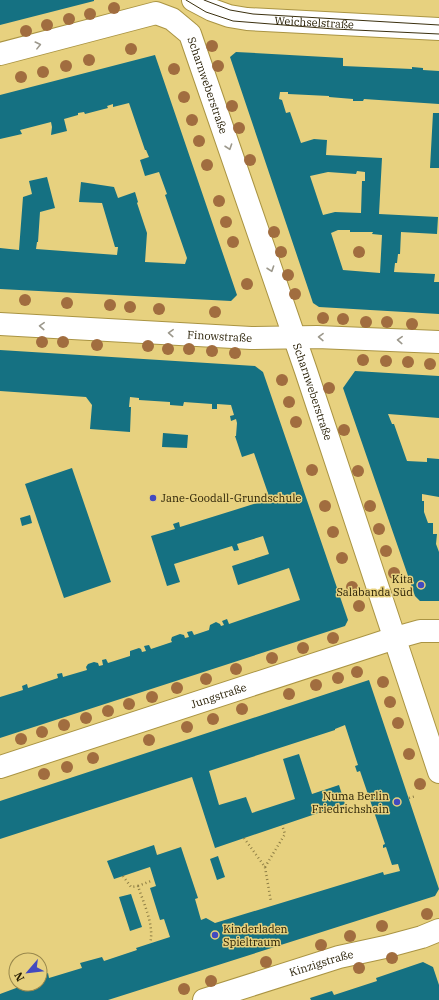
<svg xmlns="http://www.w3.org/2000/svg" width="439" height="1000" viewBox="0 0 439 1000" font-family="'IBM Plex Serif',serif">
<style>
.building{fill:#157182;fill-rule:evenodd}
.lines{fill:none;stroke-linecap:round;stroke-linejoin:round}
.minor-casing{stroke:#aa9443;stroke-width:24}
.path{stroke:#8e7e45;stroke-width:2.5;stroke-dasharray:1 3;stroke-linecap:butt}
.minor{stroke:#fff;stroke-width:22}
.tram{stroke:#3b300f;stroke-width:1}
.tree{fill:#a16d3f}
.oneway{stroke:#9c988c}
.poi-dot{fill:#424abf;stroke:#e7d17f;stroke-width:1.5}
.labels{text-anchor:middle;stroke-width:3;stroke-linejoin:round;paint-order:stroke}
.street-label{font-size:11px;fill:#241b00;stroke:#e7d17f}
.poi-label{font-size:11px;fill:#241b00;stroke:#e7d17f;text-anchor:start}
</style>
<rect width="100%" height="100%" fill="#e7d17f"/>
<!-- building -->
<path class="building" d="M0 0H94V1L0 25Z
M236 52 343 58V66L412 69V67L423 68V70L439 71V104L364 99 363 101H353V99L329 97V96L288 94V92H280L279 99 282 100 286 113 290 112 301 143 314 139 327 140 326 155 382 158 379 214 438 217 437 234 401 232 400 254H398L397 263H395L394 272 435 274 434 282H439V314L319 307 313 303 230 57ZM357 171 365 172V181H362L361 213 335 212 323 215 310 176 328 172 356 174ZM338 230H350V232H373L372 234 382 235 380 273 343 270 331 233Z
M155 55 237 295 231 301 0 289V248L19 250 23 197 32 194 29 181 47 177 55 208 40 212 38 242H37L36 249 117 255 118 247H115L102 203 79 202 81 182 114 187 118 198 135 192 138 202 137 203 147 233 145 262 185 264 187 258 165 195 167 194 159 172 145 176 140 160 149 157 146 150H145L129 103 113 107V104L107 106 108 108 85 114 84 112 78 113V115L64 119 67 131 51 135 52 127 51 122 20 130 22 134 0 139V95Z
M433 113H439V168H430Z
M0 350 255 366 263 372 348 620 345 626 0 738V697L23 690 22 686 27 684 28 688 58 678 57 674 62 673 63 677 87 670 86 667 88 664 94 662 98 663 99 666 103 665 102 660 106 659 108 663 130 656V651L139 648 141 649 142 652 146 651 144 646 149 645 151 649 172 642 171 640 172 637 180 634 184 635 185 638 189 637 187 632 192 631 194 635 209 630 210 625 216 622 220 624 221 626 224 625 222 621 227 619 229 624 300 600 289 568 238 585 232 566 269 554 263 536 237 544 239 550 234 551 232 546 174 564 180 582 167 586 151 536 175 529 173 524 179 522 180 527 270 499 254 453 242 457 235 436H236L237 423 236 419 231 421 230 416 234 415 231 405 217 404V409H212V404L184 402 183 406 170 405V402L139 400V398L130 397 129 407H131L130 432 90 429 92 405 86 397 0 391Z
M355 371 439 376V418L388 414 392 424H394L407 461 427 462V458L439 459V497L422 494V501H424V512L428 523H433V534H437L436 544 439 552V601H420L415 596 343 388Z
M163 433 188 435 187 448 162 447Z
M72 468 111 582 64 598 25 484Z
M30 515 32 523 22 526 20 518Z
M369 680 439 889 435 896 108 1000H0V994L27 984H40V976L48 973 49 978 82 968 80 963 102 957 104 961 137 950 136 948 170 937 164 919 160 920 150 888 156 886 150 867 114 879 107 861 154 845 157 855 181 847 198 898 195 899 201 920 206 918 215 923 383 872 384 875 400 871 398 864 392 865 386 847 383 848V845L385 844 360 771 357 772 355 766 358 765 345 725 335 729V730L209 771 219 805 246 797 252 813 295 799 283 759 299 754 312 794 339 785 345 804 215 848 192 777 0 839V801Z
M218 856 225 877 217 880 210 859Z
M131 894 142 927 130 931 119 897Z
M423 962 433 967 439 985V1000H311L310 998 332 991 334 995 377 981 376 978Z"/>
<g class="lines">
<defs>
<g id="minor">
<path id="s1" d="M193 0 212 10 229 16 247 19 439 29"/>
<path id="s2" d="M0 54 156 13 172 19 190 34 306 371 439 772"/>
<path id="s3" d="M0 324 251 338 317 337 439 342"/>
<path id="s4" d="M0 767 395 638 420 631H439"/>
<path id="s5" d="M204 1000 339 957 385 947 422 937 439 930"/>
</g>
</defs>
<!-- minor casing -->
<use href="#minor" class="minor-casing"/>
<!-- path -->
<path class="path" d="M409 798 416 796
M244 838 265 867 271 902
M265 867 285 834 282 825
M123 876 131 887 138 886C143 902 155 926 150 943
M138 886 151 881"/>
<!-- minor -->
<use href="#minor" class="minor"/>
<!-- tram -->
<path class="tram" d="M186 0 206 12 233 21 334 29 439 34
M204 0 230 10 253 14 439 25"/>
</g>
<!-- trees -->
<g class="tree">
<circle cx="114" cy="8" r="6"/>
<circle cx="90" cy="14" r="6"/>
<circle cx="69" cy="19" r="6"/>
<circle cx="47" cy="25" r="6"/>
<circle cx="26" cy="31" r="6"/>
<circle cx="212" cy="46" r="6"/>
<circle cx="131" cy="49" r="6"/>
<circle cx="89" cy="60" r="6"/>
<circle cx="66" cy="66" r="6"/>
<circle cx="218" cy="66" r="6"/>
<circle cx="174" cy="69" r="6"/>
<circle cx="43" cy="72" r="6"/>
<circle cx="21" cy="77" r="6"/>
<circle cx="184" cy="97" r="6"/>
<circle cx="232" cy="106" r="6"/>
<circle cx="192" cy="120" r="6"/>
<circle cx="239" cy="128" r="6"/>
<circle cx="199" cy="141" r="6"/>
<circle cx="250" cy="160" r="6"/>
<circle cx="207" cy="165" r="6"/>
<circle cx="219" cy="201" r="6"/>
<circle cx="226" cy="222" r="6"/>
<circle cx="274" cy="232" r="6"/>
<circle cx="233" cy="242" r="6"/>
<circle cx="281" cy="252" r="6"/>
<circle cx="359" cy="252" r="6"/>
<circle cx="288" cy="275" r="6"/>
<circle cx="247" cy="284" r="6"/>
<circle cx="295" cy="294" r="6"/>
<circle cx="25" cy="300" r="6"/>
<circle cx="67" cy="303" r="6"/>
<circle cx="110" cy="305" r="6"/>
<circle cx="130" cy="307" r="6"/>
<circle cx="159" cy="309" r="6"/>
<circle cx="215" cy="312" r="6"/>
<circle cx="323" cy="318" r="6"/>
<circle cx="343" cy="319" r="6"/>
<circle cx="366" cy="322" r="6"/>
<circle cx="387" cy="322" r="6"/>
<circle cx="412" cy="324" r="6"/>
<circle cx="42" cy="342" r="6"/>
<circle cx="63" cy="342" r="6"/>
<circle cx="97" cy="345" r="6"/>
<circle cx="148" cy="346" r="6"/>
<circle cx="168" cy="349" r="6"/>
<circle cx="189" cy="349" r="6"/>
<circle cx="212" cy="351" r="6"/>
<circle cx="235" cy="353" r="6"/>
<circle cx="363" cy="360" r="6"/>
<circle cx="386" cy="361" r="6"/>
<circle cx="408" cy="362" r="6"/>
<circle cx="430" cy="364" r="6"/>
<circle cx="282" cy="380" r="6"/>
<circle cx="329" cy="388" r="6"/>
<circle cx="289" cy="402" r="6"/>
<circle cx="296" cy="422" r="6"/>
<circle cx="344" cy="430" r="6"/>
<circle cx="312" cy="470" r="6"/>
<circle cx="358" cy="471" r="6"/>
<circle cx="325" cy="506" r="6"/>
<circle cx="370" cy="506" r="6"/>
<circle cx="379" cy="529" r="6"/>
<circle cx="333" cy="532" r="6"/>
<circle cx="386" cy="551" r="6"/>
<circle cx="342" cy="558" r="6"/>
<circle cx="394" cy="573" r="6"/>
<circle cx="352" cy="587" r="6"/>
<circle cx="359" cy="606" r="6"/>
<circle cx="333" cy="638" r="6"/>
<circle cx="303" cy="648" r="6"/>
<circle cx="272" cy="658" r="6"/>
<circle cx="236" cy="669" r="6"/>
<circle cx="357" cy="672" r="6"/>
<circle cx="338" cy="678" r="6"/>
<circle cx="206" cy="679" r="6"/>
<circle cx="383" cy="682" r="6"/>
<circle cx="316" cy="685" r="6"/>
<circle cx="177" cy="688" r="6"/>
<circle cx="289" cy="694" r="6"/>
<circle cx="152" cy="697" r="6"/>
<circle cx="390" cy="702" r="6"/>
<circle cx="129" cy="704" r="6"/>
<circle cx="242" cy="709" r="6"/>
<circle cx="108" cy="711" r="6"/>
<circle cx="86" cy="718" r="6"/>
<circle cx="213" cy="719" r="6"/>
<circle cx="398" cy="723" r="6"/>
<circle cx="64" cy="725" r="6"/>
<circle cx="187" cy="727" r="6"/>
<circle cx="42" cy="732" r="6"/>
<circle cx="21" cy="739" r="6"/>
<circle cx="149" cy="740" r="6"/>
<circle cx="409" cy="754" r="6"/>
<circle cx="93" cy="758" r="6"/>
<circle cx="67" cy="767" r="6"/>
<circle cx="44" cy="774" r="6"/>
<circle cx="420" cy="784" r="6"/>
<circle cx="427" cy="914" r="6"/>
<circle cx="382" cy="926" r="6"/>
<circle cx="350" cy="936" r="6"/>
<circle cx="321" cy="945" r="6"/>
<circle cx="392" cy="958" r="6"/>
<circle cx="266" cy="962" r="6"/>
<circle cx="359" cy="968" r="6"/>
<circle cx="211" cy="981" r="6"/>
<circle cx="184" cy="989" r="6"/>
</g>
<!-- one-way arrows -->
<defs><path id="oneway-chevron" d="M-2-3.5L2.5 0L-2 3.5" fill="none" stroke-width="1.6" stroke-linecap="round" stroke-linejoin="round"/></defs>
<g class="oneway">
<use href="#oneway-chevron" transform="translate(38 45) rotate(-14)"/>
<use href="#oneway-chevron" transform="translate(229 147) rotate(71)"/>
<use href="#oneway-chevron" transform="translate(271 269) rotate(71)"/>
<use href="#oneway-chevron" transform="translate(42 326) rotate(-177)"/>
<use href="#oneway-chevron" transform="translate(171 333) rotate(-177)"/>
<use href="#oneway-chevron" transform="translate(321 337) rotate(-179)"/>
<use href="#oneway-chevron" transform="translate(400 340) rotate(-177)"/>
</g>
<!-- markers -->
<g class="poi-dot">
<circle cx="153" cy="498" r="4"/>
<circle cx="421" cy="585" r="4"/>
<circle cx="397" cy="802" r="4"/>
<circle cx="215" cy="935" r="4"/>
</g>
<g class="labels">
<!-- street labels -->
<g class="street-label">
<text dy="4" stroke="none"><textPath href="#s1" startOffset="125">Weichselstraße</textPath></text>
<text dy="4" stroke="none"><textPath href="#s2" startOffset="256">Scharnweberstraße</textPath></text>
<text dy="4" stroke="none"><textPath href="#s3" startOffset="220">Finowstraße</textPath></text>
<text dy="4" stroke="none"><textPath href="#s2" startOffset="580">Scharnweberstraße</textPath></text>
<text dy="4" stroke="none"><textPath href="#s4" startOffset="230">Jungstraße</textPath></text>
<text dy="4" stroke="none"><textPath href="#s5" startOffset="123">Kinzigstraße</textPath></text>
</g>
<!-- poi labels -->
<g class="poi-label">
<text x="161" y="502">Jane-Goodall-Grundschule</text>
<text x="413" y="583" text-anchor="end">Kita<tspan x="413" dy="13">Salabanda Süd</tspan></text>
<text x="389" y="800" text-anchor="end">Numa Berlin<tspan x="389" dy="13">Friedrichshain</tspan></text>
<text x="223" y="933">Kinderladen<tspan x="223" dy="13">Spieltraum</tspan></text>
</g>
</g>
<!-- north arrow -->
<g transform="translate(28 972) rotate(242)"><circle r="19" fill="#e7d17f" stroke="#99884c"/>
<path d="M0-3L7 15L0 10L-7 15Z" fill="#424abf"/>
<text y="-6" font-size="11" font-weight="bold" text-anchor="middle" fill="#241b00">N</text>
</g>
</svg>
